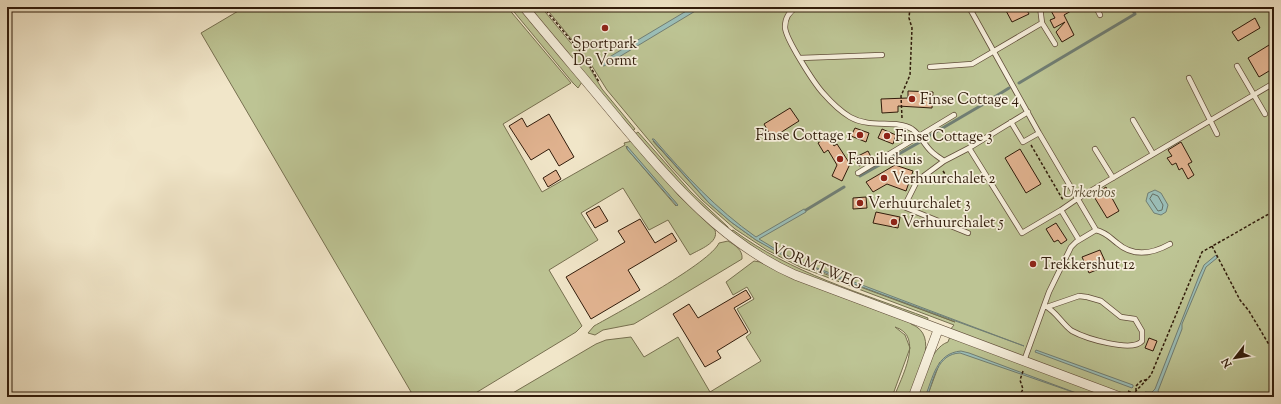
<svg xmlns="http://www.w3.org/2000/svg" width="1281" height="404" viewBox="0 0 1281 404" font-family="'Sorts Mill Goudy',serif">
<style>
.green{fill:#bdc494;stroke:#777050;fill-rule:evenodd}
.water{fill:#9bbfb9;stroke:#717e73}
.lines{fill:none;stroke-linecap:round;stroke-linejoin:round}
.shore{stroke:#666e62;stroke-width:1}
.stream{stroke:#717e73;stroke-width:3}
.building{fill:#e1b390;stroke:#311c0b}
.service-casing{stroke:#614e3a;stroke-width:6}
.minor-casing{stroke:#614e3a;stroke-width:10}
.path{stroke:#311c0b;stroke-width:1.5;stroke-dasharray:3 2;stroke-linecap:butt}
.service{stroke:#f6efdc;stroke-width:4.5}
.minor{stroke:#f6efdc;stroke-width:9}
.poi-dot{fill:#8f2418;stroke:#f6efdc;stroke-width:1.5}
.labels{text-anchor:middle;stroke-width:3.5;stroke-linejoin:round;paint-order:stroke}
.poi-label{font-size:15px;fill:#311c0b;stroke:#f6efdc;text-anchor:start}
.park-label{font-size:15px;font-style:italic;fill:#5b4e34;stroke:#f6efdc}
.street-label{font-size:15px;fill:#311c0b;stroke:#f6efdc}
</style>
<rect width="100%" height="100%" fill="#f1e6c9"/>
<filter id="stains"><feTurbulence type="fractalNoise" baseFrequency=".005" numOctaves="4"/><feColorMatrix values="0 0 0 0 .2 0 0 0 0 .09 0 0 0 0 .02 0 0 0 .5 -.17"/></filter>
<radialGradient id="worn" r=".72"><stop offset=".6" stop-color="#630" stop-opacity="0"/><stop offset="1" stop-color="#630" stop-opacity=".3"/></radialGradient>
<!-- green -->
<path class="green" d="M245 7H507L571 83 503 124 542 192 625 145 624 143 632 141 679 196 715 230C719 243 700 249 690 255L668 220 649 230 623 188 581 213 598 240 549 270 582 326 576 332 469 397H414L201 33ZM626 146 677 204V205L676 206 627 149Z
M510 7H519L582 82 578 88 573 83Z
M528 7H541L585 60 602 89 635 129 632 131Z
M545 7H1274V397H927L940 362 925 397H917C923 380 930 348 948 342L952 331 950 330 954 325 800 267 767 250 735 229 702 200 672 168 607 90 587 58ZM653 141 708 201 757 240 794 259 849 282 955 322 809 268 756 240 731 222 707 201Z
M638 132 691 192 728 227V230L710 216 635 134Z
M733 230C791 273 861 293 928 318L927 322 783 266 730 232Z
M728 241C735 245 743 250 742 259L634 324 603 330 595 335 588 333 594 326C619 312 710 263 719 243Z
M754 261 760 262 794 279 911 323V324C941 335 917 376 910 397H894C901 378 925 336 895 327L905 335 910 348 892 397H506L596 344 606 340 631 337 644 357 678 337 710 392 761 361 746 337 751 333 737 309 754 299 747 287 733 295 726 282Z"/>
<!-- water -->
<path class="water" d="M693 7H702L604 66 601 65V62Z
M652 139H654C685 175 716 209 756 237L804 209 806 210V212L759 239 787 256 809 265 1024 346 843 280 784 256 756 240 731 222 709 203Z
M627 146 678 205 677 206 627 149Z
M1155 190 1161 193 1168 205 1166 212 1161 215 1154 213 1146 201 1148 193Z
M1216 255 1217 258 1206 267 1182 324V329L1158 391 1160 395 1164 397 1145 392H1152L1155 389 1199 276 1204 265Z
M1036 350 1133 385V387L1132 388 1035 352Z
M961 351 969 353 1087 397 960 353C937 354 934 379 927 397H925C933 378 936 353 961 351Z"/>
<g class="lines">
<!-- shore -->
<path class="shore" d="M1153 194 1158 196 1163 205 1162 210 1158 211 1150 199Z"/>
<!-- stream -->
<path class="stream" d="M1141 10 1147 7
M1019 83 1135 14 1131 7
M993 98 1009 88
M929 136 987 102
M860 176 920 142
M806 210 844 187"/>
</g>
<!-- building -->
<path class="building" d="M1004 7H1025L1029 14 1012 22Z
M1049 7H1078L1064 15 1074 35 1062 42 1056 32 1065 22 1054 28 1050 20 1055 18Z
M1255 18 1260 28 1238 41 1232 32Z
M1274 42V68L1259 77 1248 58Z
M908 91 933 92 932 108 898 106V112L882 113 881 99 908 98Z
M790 108 799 121 772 138 764 124Z
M549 114 574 157 559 166 549 149 531 160 509 126 522 118 527 127Z
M855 128 869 133 866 142 851 136Z
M882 129 896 135 893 144 878 138Z
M828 136 834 146 837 144 850 164 842 181 832 176 837 165 828 150 824 153 818 143Z
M1181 142 1192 162 1188 164 1194 175 1188 179 1182 168 1179 170 1176 163 1172 165 1167 158 1172 156 1168 150Z
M1020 149 1041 184 1026 193 1005 158Z
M868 151 872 159 859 166 854 158Z
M895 165 913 171 906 191 887 184 873 192 866 182Z
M556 170 561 179 548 187 543 178Z
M1106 187 1119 211 1107 218 1093 195Z
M866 197 867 208 853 209V198Z
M599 206 608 221 595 228 586 213Z
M876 212 900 217 898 228 873 223Z
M640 219 655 243 672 233 677 241 628 270 640 290 591 319 566 277 625 242 618 231Z
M1056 223 1067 240 1061 244 1058 240 1054 242 1046 229Z
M1100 250 1105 261 1097 264 1099 269 1089 273 1082 257Z
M746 290 751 298 734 308 748 332 717 351 721 358 705 367 673 314 689 304 698 318Z
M1149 338 1157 341 1153 351 1145 348Z"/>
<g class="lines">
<defs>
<path id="service" d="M797 7C790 11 785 18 785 27 785 38 814 83 823 93 830 101 840 111 850 117 871 129 896 119 912 129 921 135 924 145 932 152 935 155 940 158 944 161L969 148 1028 112
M969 7 1039 133 1096 230 1076 242 1071 247 1049 292 1024 361
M1096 7 1100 15
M1042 23 1055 44
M800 58 882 55
M1237 66 1265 114
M930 67 972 64 1042 23 1040 7
M1189 78 1217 134
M1133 120 1153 154
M1011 122 1023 142 1039 133
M969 148 1022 233 1061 210 1079 240
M1095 149 1113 178
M944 161 917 181 904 207 968 233
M858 173 954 115
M892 203 904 207
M1061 210 1077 199 1274 83
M1096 230C1107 233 1109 237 1117 243 1133 257 1152 254 1170 244
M1045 306C1056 311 1062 324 1072 331 1085 338 1132 353 1142 341V331L1135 319 1121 317 1101 301 1087 297 1079 296 1047 307"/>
<path id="minor" d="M524 7C556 46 589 84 621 123 672 183 721 242 795 275L1120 397
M913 397 938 330"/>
</defs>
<!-- service casing -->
<use href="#service" class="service-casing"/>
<!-- minor casing -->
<use href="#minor" class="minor-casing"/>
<!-- path -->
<path class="path" d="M543 7 585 57 599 82
M902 118 901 96 910 75 912 28 909 18 910 7
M1031 145 1063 200
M943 171 949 180
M1212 246 1240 300 1249 311 1274 353
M1128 391 1143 397
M1136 391V386L1141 381 1149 379
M1019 397 1023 389 1020 380 1023 371
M1133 397 1136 391 1151 375 1202 252 1274 211"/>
<!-- service -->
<use href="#service" class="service"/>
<!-- minor -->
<use href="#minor" class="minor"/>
</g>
<!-- markers -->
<g class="poi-dot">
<circle cx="605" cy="28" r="4"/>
<circle cx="912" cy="99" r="4"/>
<circle cx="860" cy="135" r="4"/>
<circle cx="887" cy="136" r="4"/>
<circle cx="840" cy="159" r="4"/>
<circle cx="884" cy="178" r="4"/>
<circle cx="860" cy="203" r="4"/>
<circle cx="894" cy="222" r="4"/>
<circle cx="1033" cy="264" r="4"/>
</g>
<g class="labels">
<!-- poi labels -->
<g class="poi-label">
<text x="605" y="48" text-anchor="middle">Sportpark<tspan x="605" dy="17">De Vormt</tspan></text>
<text x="920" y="104">Finse Cottage 4</text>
<text x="852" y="140" text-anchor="end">Finse Cottage 1</text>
<text x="895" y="141">Finse Cottage 3</text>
<text x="848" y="164">Familiehuis</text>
<text x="892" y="183">Verhuurchalet 2</text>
<text x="868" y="208">Verhuurchalet 3</text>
<text x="902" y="227">Verhuurchalet 5</text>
<text x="1041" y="269">Trekkershut 12</text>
</g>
<!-- park labels -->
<g class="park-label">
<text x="1089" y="197">Urkerbos</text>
</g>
<!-- street labels -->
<g class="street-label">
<text transform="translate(817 266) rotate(23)" y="5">VORMTWEG</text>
</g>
</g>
<!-- margin -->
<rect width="1281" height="404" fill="none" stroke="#f1e6c9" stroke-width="24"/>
<rect x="8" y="8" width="1265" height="388" fill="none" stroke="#311c0b" stroke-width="2"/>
<rect x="12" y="12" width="1257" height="380" fill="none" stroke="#311c0b"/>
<!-- north arrow -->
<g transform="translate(1235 358) rotate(239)" stroke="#f6efdc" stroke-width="3" paint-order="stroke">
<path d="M0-3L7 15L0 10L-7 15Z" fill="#311c0b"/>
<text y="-6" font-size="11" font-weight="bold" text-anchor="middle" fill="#311c0b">N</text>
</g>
<rect width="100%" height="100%" filter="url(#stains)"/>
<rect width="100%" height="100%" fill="url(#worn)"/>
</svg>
